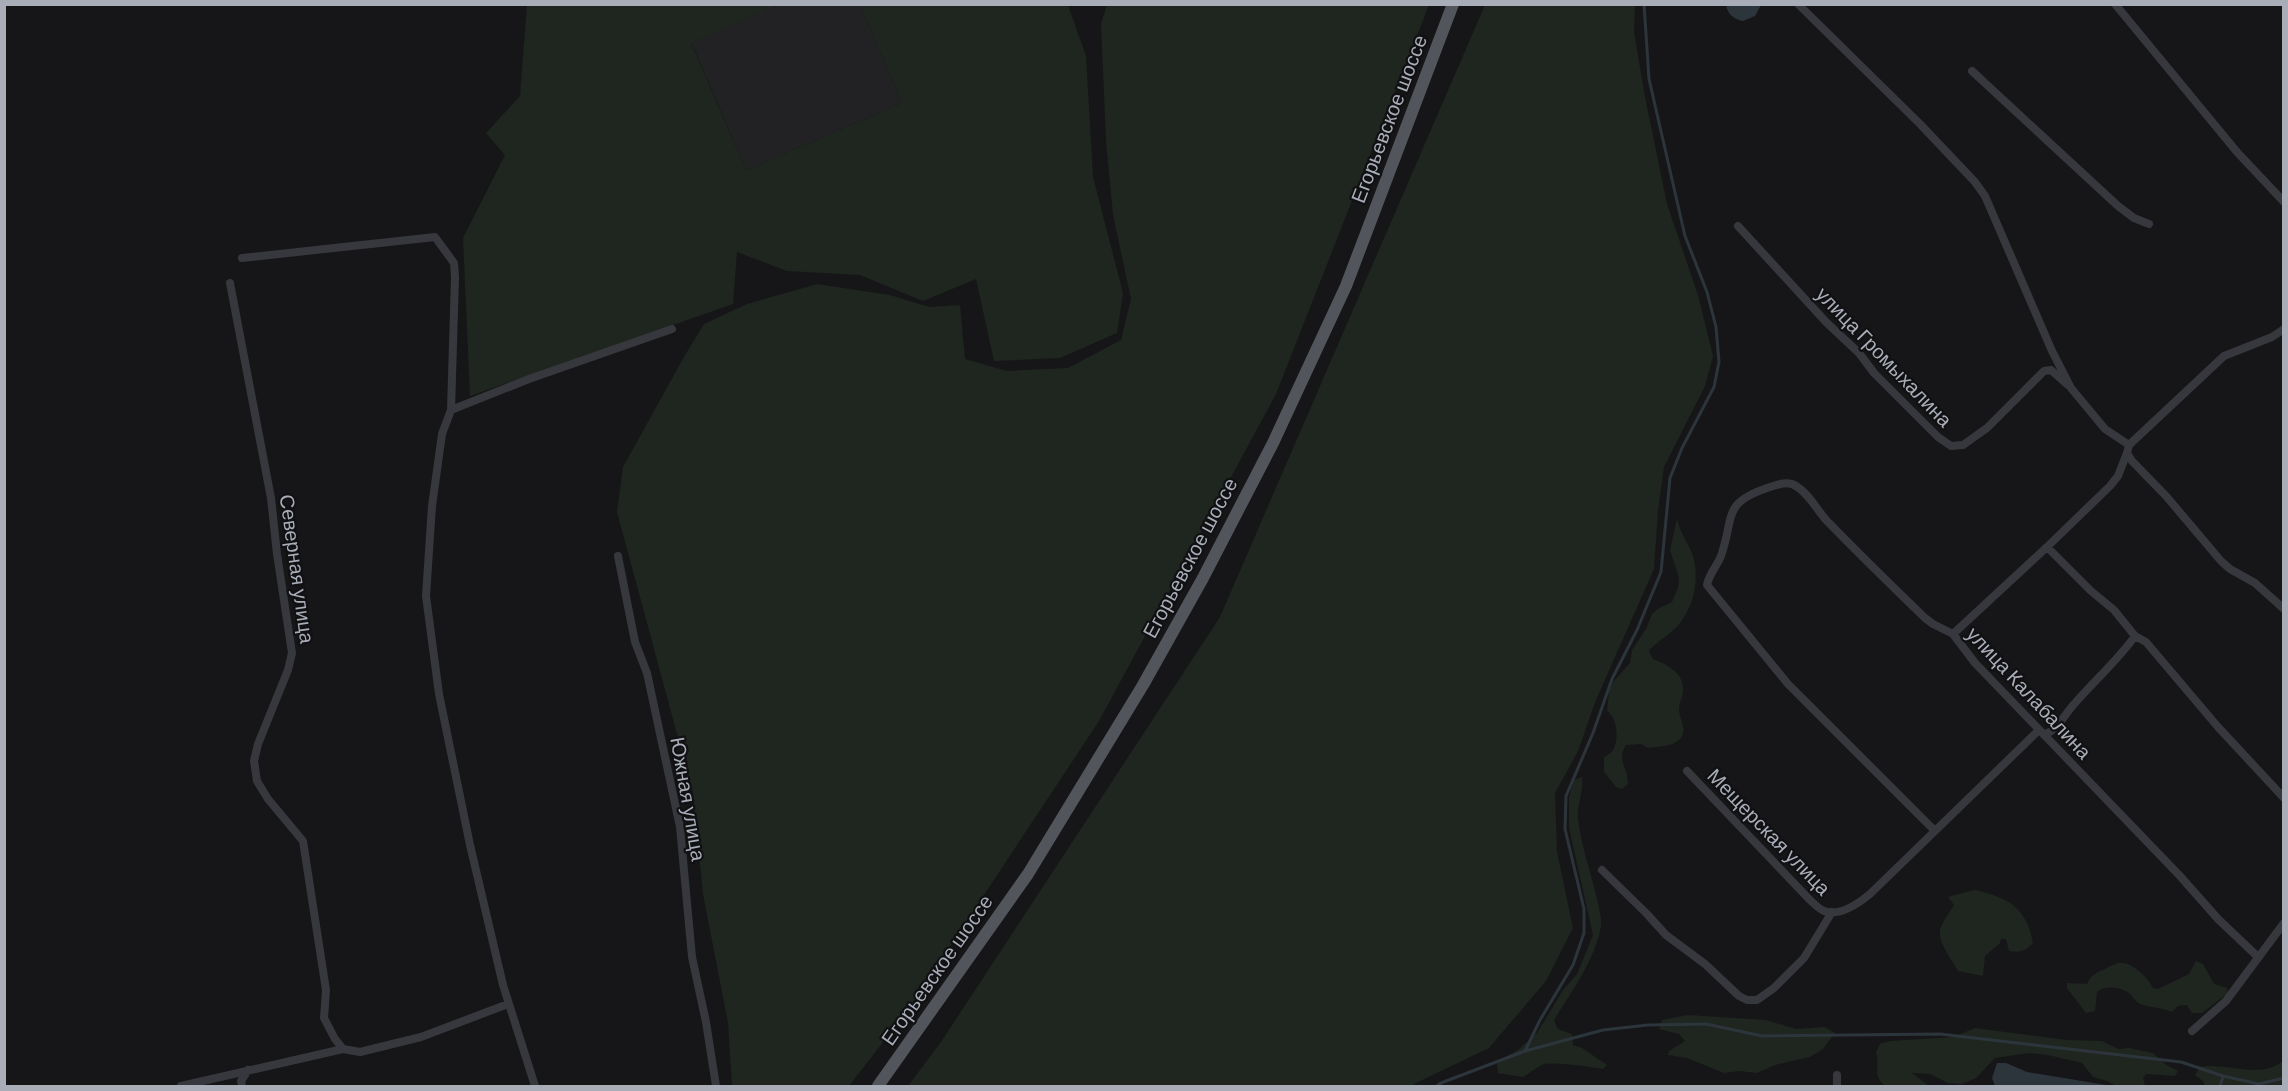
<svg xmlns="http://www.w3.org/2000/svg" width="2288" height="1091" viewBox="0 0 2288 1091" font-family="Barlow,sans-serif">
<style>
.built{fill:#222225}
.green{fill:#1e261f}
.water{fill:#2c353c}
.lines{fill:none;stroke-linecap:round;stroke-linejoin:round}
.stream{stroke:#2c353c;stroke-width:3}
.minor{stroke:#37383d;stroke-width:8}
.primary{stroke:#53555c;stroke-width:12}
.labels{text-anchor:middle;stroke-width:4.5;stroke-linejoin:round;paint-order:stroke}
.street-label{font-size:20px;fill:#a8adb8;stroke:#111113}
</style>
<rect width="100%" height="100%" fill="#161618"/>
<!-- built -->
<path class="built" d="M779 5H860L902 103 746 170 691 42Z"/>
<!-- green -->
<path class="green" d="M527 5H779L691 43 746 170 902 103 860 5H1068L1086 56 1093 177 1123 293 1117 333 1060 358 994 361 976 279 923 301 860 275 787 271 737 252 733 304 470 396 463 238 505 155 486 133 520 96Z
M1107 5H1429L1276 394 1099 721 908 1010 849 1086H732L728 1023 703 894 693 793 617 512 623 467 685 355 704 324 747 304 817 284 890 295 929 307 960 305 965 359 1007 371 1068 368 1121 340 1131 299 1113 215 1106 140 1101 24Z
M1485 5H1635L1634 32 1645 97 1667 204 1698 295 1713 356 1705 386 1664 467 1658 511 1654 569 1596 700 1578 751 1555 793 1557 852 1573 928 1546 981 1489 1048 1416 1083 1412 1086H908L941 1042 1220 617Z
M1677 519C1680 532 1687 541 1692 553 1700 576 1695 604 1680 623 1672 634 1658 640 1649 651L1653 659C1667 664 1685 674 1683 691 1683 697 1679 703 1679 709 1679 719 1689 731 1679 740 1673 746 1656 747 1648 748L1641 744 1626 745C1616 760 1628 767 1628 784L1622 789 1616 787 1604 772V758C1607 755 1613 752 1614 748 1619 737 1617 718 1607 711L1609 691 1613 682 1630 663 1632 650 1646 629 1652 614 1659 608 1672 602 1678 588 1679 578 1670 550Z
M1582 777C1584 791 1577 804 1578 818 1581 847 1592 875 1598 903 1599 910 1602 919 1601 926 1596 958 1571 993 1554 1020L1558 1029 1572 1034 1573 1045 1582 1048 1607 1065 1603 1069C1593 1067 1554 1062 1544 1064 1538 1066 1529 1074 1523 1077L1498 1073 1497 1062 1518 1050 1537 1033 1563 990 1577 974 1593 935 1569 828V797L1574 780Z
M1974 890C2007 897 2027 907 2033 943 2025 951 2020 953 2009 951L2006 939H2001L2000 943 1985 956 1983 976 1958 971C1952 960 1935 939 1941 927 1944 919 1950 912 1954 905L1948 897Z
M2196 961 2203 964 2214 984 2227 988 2228 993 2202 1013H2192L2187 1005 2178 1006 2172 1012C2160 1007 2154 1008 2143 1005 2136 1004 2134 997 2129 993 2120 987 2105 985 2097 992L2095 1011 2086 1013 2067 988V983L2087 984C2091 975 2095 973 2105 969 2109 967 2114 964 2118 963 2132 961 2148 978 2153 988L2158 989 2189 974Z
M1688 1015 1766 1020 1796 1029 1825 1027 1835 1033 1823 1049 1810 1057 1775 1065 1757 1073 1739 1071 1724 1073 1687 1058 1668 1055 1669 1051 1685 1041 1679 1034 1659 1029 1662 1020Z
M1975 1028 2067 1040 2102 1041 2119 1049 2129 1048 2153 1053 2165 1064 2178 1071 2175 1076 2146 1074 2143 1078 2145 1086H2116L2107 1081 2093 1077 2082 1063 2048 1055 2029 1053 1995 1058 1976 1078 1962 1084 1948 1083 1930 1074 1912 1073 1929 1086H1885C1871 1073 1881 1067 1876 1052L1880 1044 1890 1041 1953 1037Z
M2283 1061V1086H2205L2203 1081 2195 1075 2200 1067C2226 1062 2261 1080 2283 1061Z"/>
<!-- water -->
<path class="water" d="M1726 5V4L1761 5 1755 16 1743 21C1734 19 1728 15 1726 5Z
M1997 1063H2006L2027 1072 2112 1086H1995L1992 1078Z"/>
<g class="lines">
<!-- stream -->
<path class="stream" d="M1525 1051 1540 1020 1573 965 1584 933V909L1565 829 1566 796 1593 733 1612 679 1637 630 1661 572 1670 478 1682 448 1714 387 1719 362 1716 327 1707 292 1685 236 1649 79 1644 4
M1437 1086 1441 1083 1525 1051 1603 1030 1648 1025 1706 1024 1762 1036 1940 1034 2181 1062 2223 1076 2259 1084 2284 1078
M2220 1086 2223 1077"/>
<!-- minor -->
<path class="minor" d="M1798 4 1921 125 1975 182 1985 196 2052 351 2071 388 2105 429 2129 445 2127 453 2132 461 2166 496 2221 561 2230 569 2255 583 2284 609
M2115 4 2237 152 2284 202
M1972 71 2118 206 2134 218 2149 224
M1738 226 1826 322 1859 353 1874 373 1938 437 1951 446 1963 445 1987 428 2044 371 2051 370 2068 385
M242 258 435 237 454 263 455 277 451 410
M230 283 271 498 277 554 292 653 288 670 258 744 254 761 257 781 268 799 303 841 326 990 324 1018 335 1039 343 1049
M2129 445 2224 356 2272 337 2284 329
M2047 547 2091 591 2114 610 2135 636 2146 642 2218 727 2284 798
M618 556 635 642 647 673 680 827 692 957 706 1022 716 1086
M1953 634 2047 547 2110 486 2118 476 2127 453
M2044 735C2059 729 2065 713 2076 702 2095 680 2118 660 2135 636
M1687 771 1809 899C1813 903 1819 909 1824 911 1839 917 1859 903 1870 894L2039 730
M1934 830 1788 684 1707 585C1709 574 1717 566 1721 556 1735 516 1721 503 1770 487 1779 484 1788 481 1796 486 1811 495 1818 513 1830 524 1861 556 1893 587 1925 618L1933 624 1953 634 1975 663 2180 876 2218 919 2258 957
M1602 870 1647 914 1666 935 1705 964 1739 996 1747 1000H1757L1774 988 1804 958 1832 912
M2192 1031 2226 1001 2284 923
M1837 1075V1086
M181 1086 343 1049 360 1052 421 1037 508 1004
M242 1086 241 1081 248 1070
M535 1086 503 985 470 845 439 694 426 596 432 506 442 434 451 410 529 379 672 329"/>
<!-- primary -->
<path class="primary" d="M878 1086 1028 874 1143 685 1203 578 1273 443 1346 286 1453 4"/>
</g>
<g class="labels">
<!-- street labels -->
<g class="street-label">
<text transform="translate(1389 119) rotate(-69)" y="7">Егорьевское шоссе</text>
<text transform="translate(1884 357) rotate(46)" y="7">улица Громыхалина</text>
<text transform="translate(1190 558) rotate(-62)" y="7">Егорьевское шоссе</text>
<text transform="translate(297 569) rotate(82)" y="7">Северная улица</text>
<text transform="translate(2029 693) rotate(47)" y="7">улица Калабалина</text>
<text transform="translate(688 799) rotate(80)" y="7">Южная улица</text>
<text transform="translate(1769 832) rotate(46)" y="7">Мещерская улица</text>
<text transform="translate(937 970) rotate(-55)" y="7">Егорьевское шоссе</text>
</g>
</g>
<!-- border -->
<rect width="2288" height="1091" fill="none" stroke="#a8adb8" stroke-width="12"/>
</svg>
